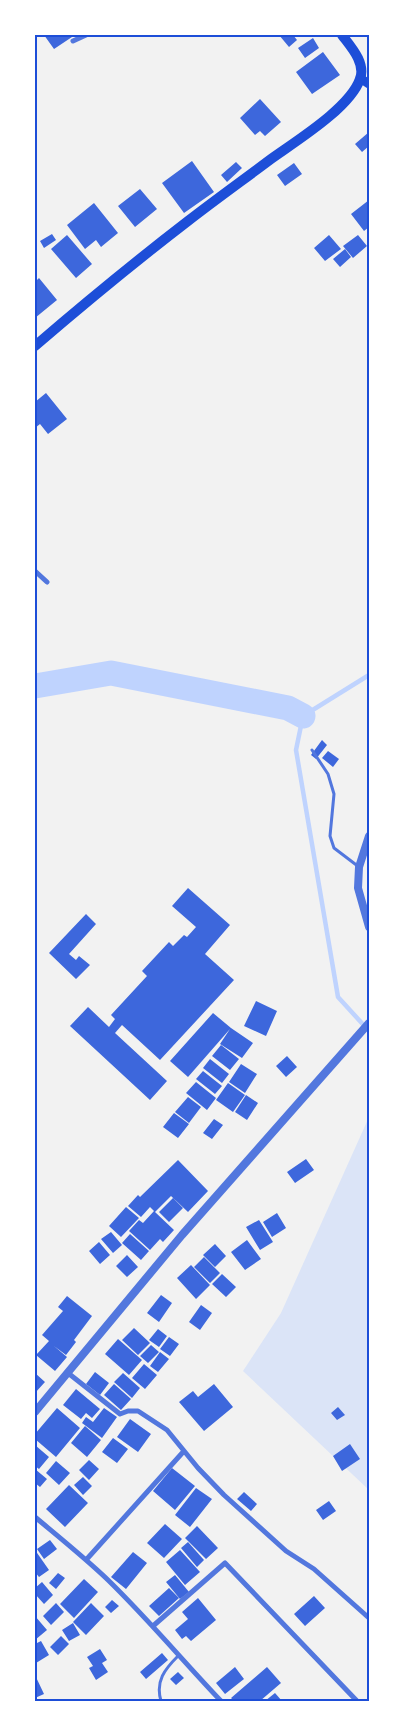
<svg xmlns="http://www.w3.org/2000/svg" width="404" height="1736" viewBox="0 0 404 1736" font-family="'PT Sans Narrow',sans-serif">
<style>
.green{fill:#dbe4f7}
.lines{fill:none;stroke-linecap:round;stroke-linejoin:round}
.stream{stroke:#bfd3fe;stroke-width:4.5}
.river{stroke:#bfd3fe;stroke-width:25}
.building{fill:#3d67dc}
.service{stroke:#5277de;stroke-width:3}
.minor{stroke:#5277de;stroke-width:5}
.tertiary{stroke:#5277de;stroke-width:8}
.secondary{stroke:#1d4ed8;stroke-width:9}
.primary{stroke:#1d4ed8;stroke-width:10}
.neatline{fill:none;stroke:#1d4ed8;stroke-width:2}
</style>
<rect width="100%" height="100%" fill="#f2f2f2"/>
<!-- green -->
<path class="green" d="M369 1117V1490L243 1371 281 1313Z"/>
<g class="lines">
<!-- stream -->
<path class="stream" d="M369 675 303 716 296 750 338 997 369 1031"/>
<!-- river -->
<path class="river" d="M35 686 111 673 288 708 303 716"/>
</g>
<!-- building -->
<path class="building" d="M44 35H75L54 49Z
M279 35H293L297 40 289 47Z
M313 38 319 48 305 58 298 48Z
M323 52 340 75 312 94 296 72Z
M260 99 281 122 265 136 260 131 255 135 240 118Z
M369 132V146L362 152 355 144Z
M192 161 214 192 184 213 162 183Z
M236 162 242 168 227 182 221 175Z
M294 163 302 174 285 186 277 175Z
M140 189 157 209 135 227 118 206Z
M369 200V227L364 231 351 214Z
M94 203 118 233 101 247 96 240 85 249 67 225Z
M52 234 56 240 44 248 40 241Z
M67 235 92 264 76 278 51 249Z
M329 235 341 249 325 261 314 248Z
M358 235 367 246 353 258 343 246Z
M345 249 351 257 340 267 333 259Z
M39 278 57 300 35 318V282Z
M46 393 67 419 48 434 40 424 35 428V402Z
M322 740 327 745 316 759 311 755Z
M328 751 339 759 333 767 322 758Z
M188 888 230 925 205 954 234 980 160 1060 122 1025 115 1033 167 1081 150 1100 70 1026 88 1007 109 1027 115 1019 111 1015 147 976 142 971 169 942 173 946 184 935 187 937 196 927 172 906Z
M86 914 96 924 69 954 76 960 79 956 90 965 76 979 49 953Z
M256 1001 277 1011 266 1036 244 1026Z
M213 1013 231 1028 253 1043 242 1058 220 1044 230 1029 188 1077 170 1061Z
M221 1045 239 1059 230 1070 212 1056Z
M287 1056 297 1067 286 1077 276 1066Z
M210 1059 229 1074 222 1083 203 1068Z
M241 1064 257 1074 245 1093 229 1082Z
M203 1071 222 1086 215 1094 196 1079Z
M196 1082 216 1098 207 1110 186 1093Z
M228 1083 245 1095 233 1112 216 1100Z
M246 1095 258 1103 247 1120 235 1112Z
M188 1097 201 1107 189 1123 175 1112Z
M174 1113 189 1124 178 1138 163 1127Z
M214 1119 223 1125 212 1139 203 1133Z
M306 1159 314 1170 295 1183 287 1172Z
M178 1160 208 1191 188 1212 171 1196 155 1212 174 1230 163 1242 160 1239 150 1250 129 1231 139 1220 143 1223 154 1211 150 1207 141 1217 128 1206 138 1195 140 1197Z
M173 1198 183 1208 169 1222 159 1212Z
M126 1207 139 1218 121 1237 109 1226Z
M277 1213 286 1228 272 1237 263 1222Z
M259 1220 273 1242 260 1250 246 1227Z
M111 1232 122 1245 113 1253 101 1239Z
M130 1234 149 1251 141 1260 122 1243Z
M247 1240 261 1259 245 1270 231 1252Z
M99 1242 110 1255 100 1264 89 1251Z
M215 1244 226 1256 215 1267 203 1255Z
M127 1255 138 1267 127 1277 116 1266Z
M204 1257 220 1273 210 1283 194 1267Z
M191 1265 210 1285 196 1299 177 1278Z
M222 1274 236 1287 226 1297 212 1284Z
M161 1295 172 1303 159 1322 147 1313Z
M67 1296 92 1316 74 1340 76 1342 66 1355 54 1346 67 1357 55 1371 36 1355 49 1341 42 1335 63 1311 58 1307Z
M201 1305 212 1313 200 1330 189 1322Z
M134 1328 150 1343 138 1355 122 1340Z
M158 1329 167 1336 159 1347 149 1340Z
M169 1337 179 1344 170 1356 160 1349Z
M118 1339 142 1360 129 1375 105 1354Z
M151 1345 159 1352 148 1363 140 1356Z
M160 1352 169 1359 158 1372 150 1366Z
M144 1364 157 1375 145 1389 132 1378Z
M95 1372 109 1383 100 1395 86 1384Z
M35 1373 45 1382 35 1393Z
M123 1373 140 1388 132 1398 114 1382Z
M114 1384 131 1399 121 1410 104 1395Z
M214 1384 233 1407 204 1431 179 1402 193 1391 198 1397Z
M76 1389 100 1409 92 1418 86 1413 81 1419 63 1405Z
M338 1407 345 1415 337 1420 331 1413Z
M57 1408 80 1428 56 1457 35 1439V1434Z
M104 1408 117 1417 102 1438 82 1423 86 1417 93 1422Z
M130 1419 151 1434 138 1452 117 1437Z
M85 1426 101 1440 87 1457 71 1443Z
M113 1438 128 1449 117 1463 102 1452Z
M350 1444 360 1459 342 1471 333 1456Z
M35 1445 49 1457 39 1469 35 1466Z
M89 1460 99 1469 89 1480 79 1470Z
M56 1461 70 1473 59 1485 46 1473Z
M172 1468 195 1486 175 1510 153 1491Z
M35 1469 47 1479 40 1487 35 1483Z
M83 1477 92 1486 83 1495 74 1485Z
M69 1485 88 1503 65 1527 46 1509Z
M196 1488 212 1499 190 1527 175 1515Z
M244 1492 257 1504 251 1511 237 1499Z
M329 1501 336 1511 323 1520 316 1510Z
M165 1524 182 1539 164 1558 147 1543Z
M197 1526 218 1548 206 1559 185 1538Z
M50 1540 57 1549 44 1559 37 1549Z
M188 1542 204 1560 197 1567 181 1548Z
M35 1550 49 1570 39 1577 35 1572Z
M180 1550 200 1572 185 1585 166 1562Z
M133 1552 147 1563 126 1589 111 1577Z
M58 1573 65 1578 56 1589 49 1583Z
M175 1575 189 1592 180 1599 166 1582Z
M84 1579 98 1592 74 1618 60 1604Z
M42 1582 53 1595 44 1604 35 1594V1588Z
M169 1588 179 1598 159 1616 149 1606Z
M314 1596 325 1608 305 1626 294 1614Z
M198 1598 216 1620 191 1641 186 1636 182 1639 175 1630 188 1619 182 1612Z
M112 1600 119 1606 111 1613 105 1607Z
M56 1603 64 1612 51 1625 43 1616Z
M91 1603 104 1616 86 1635 73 1622Z
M35 1616 47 1630 35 1640Z
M73 1623 80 1635 69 1641 62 1630Z
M61 1636 69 1644 58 1655 50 1647Z
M41 1641 49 1655 36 1663 35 1644Z
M100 1649 107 1660 102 1663 108 1672 96 1680 89 1668 93 1666 87 1657Z
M162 1653 168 1660 146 1679 140 1672Z
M235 1667 244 1679 225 1694 216 1683Z
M267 1667 281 1683 260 1701H234L231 1698Z
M178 1672 184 1678 176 1685 170 1679Z
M35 1675 44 1694 35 1698Z
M275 1693 282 1701H265Z"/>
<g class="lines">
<!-- service -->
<path class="service" d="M312 750 328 774 334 794 330 836 334 848 359 867
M161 1701C155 1681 165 1669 178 1656"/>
<!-- minor -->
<path class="minor" d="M73 41 86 35
M35 571 47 582
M68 1373 120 1414 128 1411H138L167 1430 198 1468 224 1495 286 1551 314 1569 369 1618
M35 1517C60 1538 85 1558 108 1580 148 1619 183 1661 221 1701
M86 1560 184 1451
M153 1626 225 1563 357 1701"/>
<!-- tertiary -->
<path class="tertiary" d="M369 836 359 867 358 888 369 927
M35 1412 182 1235 369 1023"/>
<!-- secondary -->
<path class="secondary" d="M360 78 369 84"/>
<!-- primary -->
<path class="primary" d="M35 346C85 303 136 261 188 221 215 200 243 180 271 159 296 141 350 108 360 79 366 63 351 47 342 35"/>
</g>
<!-- border -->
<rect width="404" height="1736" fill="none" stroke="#ffffff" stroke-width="72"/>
<rect x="36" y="36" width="332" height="1664" class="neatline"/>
</svg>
